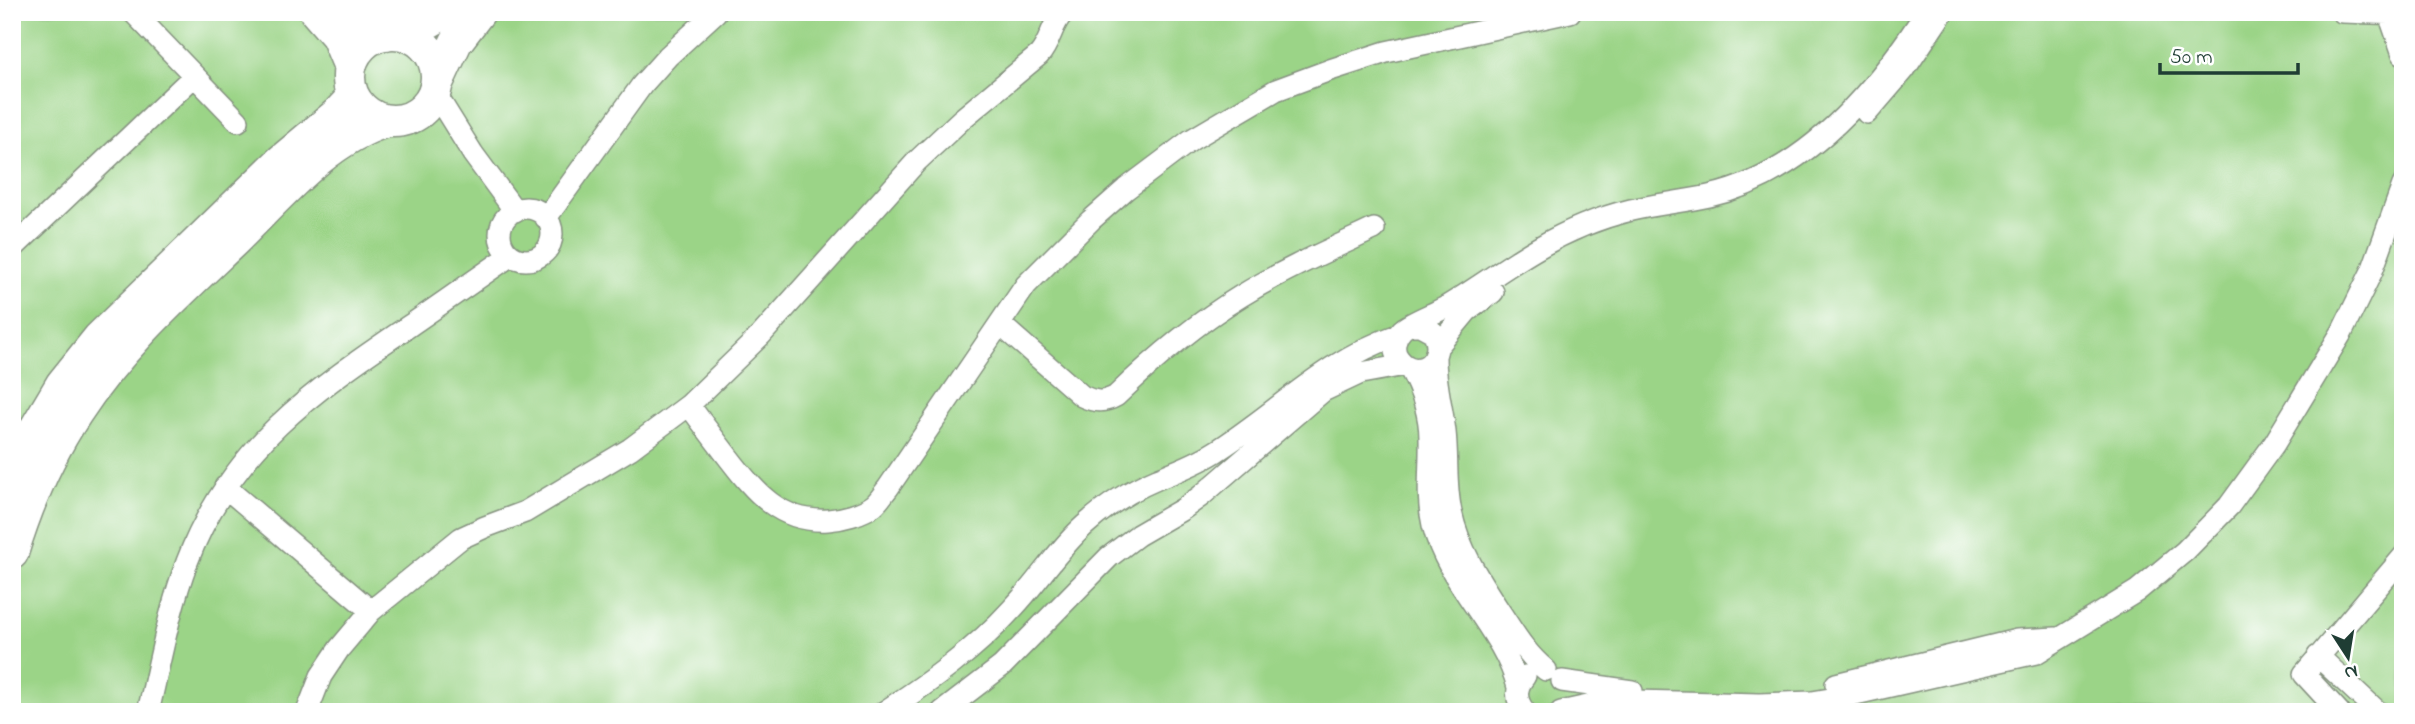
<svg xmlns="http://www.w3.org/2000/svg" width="2415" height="724" viewBox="0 0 2415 724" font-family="'Indie Flower',sans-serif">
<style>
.green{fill:#9bd487;stroke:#5d885e;stroke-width:2}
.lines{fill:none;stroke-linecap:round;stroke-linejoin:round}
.street-casing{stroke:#869280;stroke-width:24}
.secondary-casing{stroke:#869280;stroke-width:35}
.street{stroke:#fff;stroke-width:21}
.secondary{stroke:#fff;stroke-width:32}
</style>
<rect width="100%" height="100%" fill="#fff"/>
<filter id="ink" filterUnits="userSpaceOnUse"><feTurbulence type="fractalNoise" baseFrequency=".0143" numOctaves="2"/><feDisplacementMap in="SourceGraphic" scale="14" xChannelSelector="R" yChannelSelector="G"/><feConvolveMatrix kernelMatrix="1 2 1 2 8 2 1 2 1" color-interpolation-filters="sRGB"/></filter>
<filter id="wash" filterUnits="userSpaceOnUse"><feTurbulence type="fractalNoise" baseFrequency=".00686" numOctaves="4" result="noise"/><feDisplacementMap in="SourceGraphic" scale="28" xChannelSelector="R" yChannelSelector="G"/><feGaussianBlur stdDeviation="1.57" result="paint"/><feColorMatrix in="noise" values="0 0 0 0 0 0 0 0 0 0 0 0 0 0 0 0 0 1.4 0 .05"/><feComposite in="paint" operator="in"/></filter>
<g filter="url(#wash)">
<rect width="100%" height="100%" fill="#ece7cb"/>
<!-- green -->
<path class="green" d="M12 12H2403V712H12Z"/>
</g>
<g filter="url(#ink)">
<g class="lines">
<defs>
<path id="street" d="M133 12 238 121
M2342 12 2403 14
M2389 14 2403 54
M435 93 473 154 515 211
M1867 113 1904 70 1943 12
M500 234a26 26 0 1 1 52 0a26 26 0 1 1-52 0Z
M546 218 642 85 668 56 716 12
M12 249 194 76
M1001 325 1082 396C1094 402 1104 403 1116 396 1154 359 1195 324 1241 296 1283 270 1329 250 1374 229
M1412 325H1420L1433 332C1448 359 1417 382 1399 359 1392 351 1394 338 1402 330 1409 323 1433 314 1444 308 1476 289 1505 267 1538 248 1567 231 1598 218 1631 210 1656 204 1683 202 1709 196 1805 175 1876 91 1926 12
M1438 346 1467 311 1493 292
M1435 358C1435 383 1442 407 1445 432 1448 459 1445 485 1451 512 1459 549 1479 580 1500 612 1514 633 1526 654 1546 670
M1409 367C1421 389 1430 413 1430 438 1431 467 1426 496 1433 525 1448 585 1503 629 1518 687
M689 405C702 423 715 440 728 457 755 492 780 523 828 520 842 519 862 514 874 505 879 501 883 494 888 488L1026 285 1091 220 1126 189 1191 140 1276 90 1330 70 1386 52 1570 12
M225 487 371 611
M2318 656 2378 712
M1562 681 1632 691
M1836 684 2017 640 2056 638
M148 712C160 662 169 610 187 562 230 448 313 391 409 326 443 303 476 279 510 256
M307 712 321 676 339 649 371 611 461 538 485 527 525 512 630 449 689 405 761 335 917 161 963 118 1039 55C1051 42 1051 24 1064 12
M884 712C930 682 975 650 1012 609 1038 582 1057 550 1085 525 1106 506 1131 490 1157 479 1177 471 1196 464 1215 452 1278 412 1325 360 1398 335
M942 712 1002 666 1109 557 1138 535 1183 509 1201 496 1323 391 1361 373 1405 365
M1525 712C1515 700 1515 688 1525 676
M1561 712 1588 706 1634 701 1760 704 1812 702 1842 697 2036 653 2137 591 2185 551 2229 506 2274 444 2342 332 2372 271 2403 185
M2339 712 2304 674 2403 557"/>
<path id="secondary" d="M316 12 337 36 350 67
M347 12 366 26 386 34
M349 77a44 44 0 1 1 88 0a44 44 0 1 1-88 0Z
M406 35 446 12
M437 83 456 42 479 12
M12 475 24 448 62 384 99 338 281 161 337 114 353 97
M12 553C27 504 48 455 76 413 119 347 177 295 234 241 278 198 327 138 387 121"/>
</defs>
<!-- street casing -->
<use href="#street" class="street-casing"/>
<!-- secondary casing -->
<use href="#secondary" class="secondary-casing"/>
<!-- street -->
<use href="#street" class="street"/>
<!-- secondary -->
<use href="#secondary" class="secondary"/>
</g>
</g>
<!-- margin -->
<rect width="2415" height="724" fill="none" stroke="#fff" stroke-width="42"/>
<!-- north arrow -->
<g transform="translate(2348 657) rotate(168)" stroke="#ffffff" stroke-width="5" paint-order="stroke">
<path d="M0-5L12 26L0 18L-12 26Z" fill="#1f3d34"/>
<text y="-10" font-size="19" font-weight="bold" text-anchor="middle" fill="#1f3d34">N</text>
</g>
<!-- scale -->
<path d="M2160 63v10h138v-10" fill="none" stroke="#1f3d34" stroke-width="3.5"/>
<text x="2170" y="63" font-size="21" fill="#1f3d34" stroke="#ffffff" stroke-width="5" paint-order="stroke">50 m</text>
</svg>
